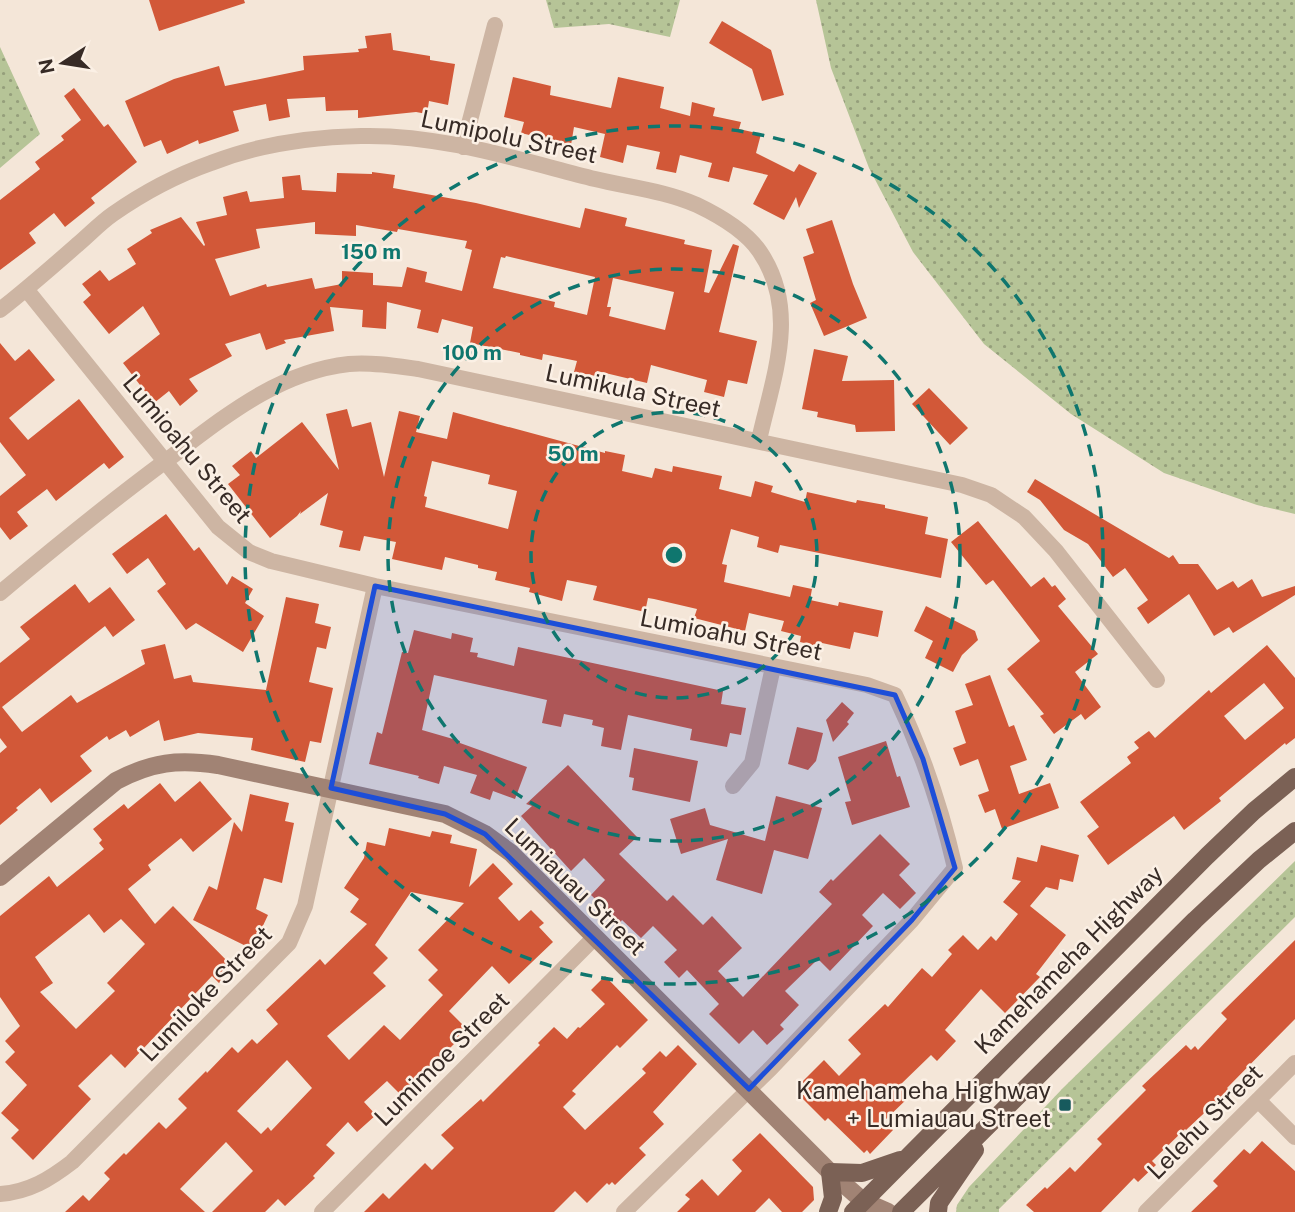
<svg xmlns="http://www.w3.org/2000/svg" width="1295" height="1212" viewBox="0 0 1295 1212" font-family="'Public Sans',sans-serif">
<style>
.grass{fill:url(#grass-dots)}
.building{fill:#d25838;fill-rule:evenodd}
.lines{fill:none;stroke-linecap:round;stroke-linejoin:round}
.street{stroke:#cdb5a3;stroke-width:16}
.secondary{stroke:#a18374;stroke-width:18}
.primary{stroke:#7b6155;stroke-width:18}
.marked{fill:#1d4ed8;fill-opacity:0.2;stroke:#1d4ed8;stroke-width:5;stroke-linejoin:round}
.ring{fill:none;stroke:#0f766e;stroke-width:3.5;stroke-dasharray:12 9}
.poi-dot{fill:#175a5d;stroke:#fbf0e5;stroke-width:2.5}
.labels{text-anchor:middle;stroke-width:5;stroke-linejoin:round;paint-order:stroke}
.street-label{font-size:24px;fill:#372b26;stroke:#fbf0e5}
.poi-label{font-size:24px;fill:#372b26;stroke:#fbf0e5;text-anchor:end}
.centre{fill:#0f766e;stroke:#fbf0e5;stroke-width:3.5}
.ring-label{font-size:21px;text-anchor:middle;font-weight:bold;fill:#0f766e;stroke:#fbf0e5;stroke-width:5;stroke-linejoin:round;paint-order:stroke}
</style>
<defs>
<pattern id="grass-dots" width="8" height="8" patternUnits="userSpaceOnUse" patternTransform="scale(1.75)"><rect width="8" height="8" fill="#b6c497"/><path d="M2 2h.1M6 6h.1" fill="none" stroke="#959f7b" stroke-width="1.8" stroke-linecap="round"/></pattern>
</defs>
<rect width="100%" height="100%" fill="#f4e6d8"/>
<!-- grass -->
<path class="grass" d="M546 0H680L670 37 609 24 554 28Z
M816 0H1295V514L1257 505 1164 473 1071 414 984 344 913 252 869 168 831 68Z
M0 47 40 134 0 168Z
M1295 861V917L999 1209V1212H956L957 1205 969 1187 1063 1088Z"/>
<!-- building -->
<path class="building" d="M149 0H244L245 3 159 31Z
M722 21 771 50 784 95 762 101 752 69 709 43Z
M391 33 393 50 430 56V60L455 64 448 105 429 101 427 114 416 112 358 118V110L326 111 325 97 287 99 290 117 269 121 266 104 233 111 239 131 199 144 198 140 167 154 161 140 144 147 125 101 174 79 219 66 225 86 304 70 303 56 359 52 358 49 367 48 365 36Z
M513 77 551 86 550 95 611 108 618 77 664 87 660 108 690 116 692 102 715 108 713 116 741 122 739 129 761 134 756 153 794 172 799 164 817 173 799 208 796 197 784 220 753 204 768 175 733 167 729 182 708 177 712 163 680 155 676 173 656 169 660 152 627 145 623 163 600 157 605 134 574 127 571 145 521 133 524 122 504 117Z
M74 88 104 127 108 124 137 162 91 198 95 203 65 227 54 213 29 233 36 243 0 270V200L40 169 35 162 64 140 61 136 81 120 64 96Z
M372 172 395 175 393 188 476 203 580 228 585 208 627 218 625 226 685 240 684 244 712 250 704 292 709 293 733 244 739 246 719 332 757 341 747 384 728 380 724 397 704 392 707 380 651 365 647 383 597 371 596 376 574 372 577 361 543 354 542 360 520 355V353L470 343 473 327 442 319 438 333 417 328 421 310 387 302 386 329 362 327 363 310 330 307 334 331 284 340 286 343 266 350 260 333 225 344 232 356 189 379 198 391 180 406 169 391 154 403 123 363 160 334 143 306 109 334 83 302 91 295 82 284 100 270 109 281 136 264 127 249 152 233 150 230 181 217 204 246 205 245 196 222 227 215 223 197 247 191 250 202 284 198 282 177 300 175 302 190 336 192 337 173 372 174ZM315 222V234L356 236V225L397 232 398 229 467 241 465 248 472 250 462 291 425 282 427 272 407 267 402 287 373 285V273L342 271V284L315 289 312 278 267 287 266 284 230 296 215 259 260 248 256 229ZM506 256 595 277 587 315 554 307 555 302 493 288 501 257 505 258ZM613 278 674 292 665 330 609 316 611 307H607Z
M832 220 853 284 867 318 824 336 810 303 816 300 803 257 814 253 806 229Z
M0 343 15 361 29 349 55 380 9 418 28 440 79 399 124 457 109 469 104 463 56 501 47 489 17 512 28 526 10 540 0 527V496L26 475 0 442Z
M814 349 848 356 842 381 894 380 895 431 856 432 855 425 817 417 818 412 802 409Z
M929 388 968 428 950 445 912 404Z
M347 409 352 427 371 422 384 477 399 411 420 416 416 432 447 439 453 412 605 453V451L625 455 622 471 652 478 655 468 672 472 673 466 722 476 719 489 751 497 755 481 773 486 771 492 805 502 807 492 856 503 857 500 885 505V508L928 517 925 534 948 539 941 578 780 545 778 553 757 547 759 537 731 529 722 564 727 565 724 582 790 597 793 585 812 589 810 600 838 606 839 602 883 611 878 637 854 632 850 649 822 643 821 647 800 642 801 636 781 631 784 621 749 613 745 631 694 618 697 609 654 599 648 598 645 612 593 600 597 586 567 580 562 601 529 592 530 588 495 580 497 572 478 568V565L445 557 442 570 392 559 396 542 364 536 360 551 339 547 343 531 320 525 328 493 300 514 301 511 297 516 270 538 228 484 240 475 232 466 251 451 256 458 302 422 339 470 326 414ZM432 461 490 475 488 484 517 491 508 529 425 507 427 497 424 496Z
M1035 479 1169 558 1173 555 1179 564H1198L1217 590 1233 581 1238 588 1252 579 1262 597 1295 586V595L1233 633 1229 627 1214 636 1189 594 1148 624 1137 608 1148 600 1125 568 1113 577 1088 544 1064 530 1040 500 1027 492Z
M166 514 194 551 199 547 227 585 232 576 253 589 245 603 264 616 243 652 196 623 186 630 157 591 166 584 148 558 127 574 112 554Z
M978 521 1031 587 1044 577 1052 587 1055 585 1066 599 1058 606 1098 654 1075 672 1101 707 1085 720 1081 714 1054 734 1040 716 1044 714 1007 669 1040 641 993 580 986 585 951 542Z
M75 584 89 603 110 587 135 620 113 637 105 626 2 707 22 732 71 695 77 703 145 664 141 650 165 644 174 679 191 675 193 682 266 690 286 597 319 604 315 623 331 627 326 649 317 647 309 682 333 688 321 743 310 741 305 762 251 750 253 738 198 733 164 741 159 720 130 737 126 730 109 740 107 736 80 756 92 771 51 803 40 788 16 808 18 810 0 825V753L7 747 0 738V663L30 639 20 627Z
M926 606 975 631 978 640 962 655 953 672 925 658 933 641 914 631Z
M414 630 451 639 452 633 473 638 470 652 478 653 477 657 514 666 518 647 723 691 721 704 746 708 741 735 730 733 727 747 690 740 692 729 628 715 621 750 601 746 604 728 592 725 593 720 564 714 561 727 542 723 547 700 434 675 422 730 460 741V743L527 767 515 799 493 791 490 800 470 793 477 775 444 766 439 784 418 778 419 776 369 764 377 732 382 734 402 652 408 653Z
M1267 645 1295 678V738L1286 745 1285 743 1219 798 1221 801 1184 830 1174 816 1108 865 1087 836 1099 827 1080 802 1131 763 1127 757 1139 748 1134 742 1149 731 1155 738 1209 690 1211 693ZM1264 683 1284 708 1245 740 1224 716Z
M990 675 1009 727 1014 725 1027 760 1010 766 1019 794 1050 783 1059 808 1002 829 995 809 985 813 978 795 989 791 978 759 960 766 953 748 966 743 955 711 973 705 965 684Z
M842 702 854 713 847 722 849 724 833 742 826 720Z
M797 727 823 733 816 761 808 770 788 764Z
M886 741 897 777 900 776 910 807 852 825 845 802 851 801 838 757Z
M634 748 698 761 690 802 632 790 634 778 629 777Z
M568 765 637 837 619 854 667 901 673 895 703 925 712 916 742 948 718 971 743 997 832 904 819 892 831 879 833 881 880 834 910 864 899 875 916 893 900 909 883 893 862 915 873 926 830 971 818 959 785 991 799 1005 780 1025 784 1029 767 1045 753 1030 739 1044 709 1014 719 1004 687 970 679 978 664 962 677 950 653 926 641 938 622 920 620 923 591 895 605 880 584 858 571 871 521 816 532 806 526 804Z
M200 781 232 819 193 852 181 838 148 865 151 870 128 889 155 924 173 906 234 968 219 983 212 976 125 1068 111 1054 78 1086 91 1099 33 1160 11 1138 19 1130 1 1113 27 1085 5 1062 15 1052 5 1041 20 1026 0 997V916L49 876 57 887 104 849 99 843 102 840 93 829 124 804 128 809 160 783 175 802ZM89 914 104 933 121 919 145 944 107 983 115 991 76 1029 40 992 53 983 35 957Z
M250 794 289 803 285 821 294 823 282 883 264 878 256 909 268 915 252 949 193 920 209 886 217 890 234 822 242 832Z
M776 796 822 808 808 859 774 850 762 894 716 880 728 839 681 854 670 819 705 808 710 825 765 841Z
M389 828 430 837 432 831 452 835 450 843 477 849 469 887 493 863 513 884 498 898 519 921 531 910 544 923 539 927 553 942 509 984 492 966 449 1011 468 1030 402 1096 387 1081 364 1102 376 1115 357 1132 348 1122 326 1145 335 1153 313 1176 315 1178 285 1206 278 1199 265 1212H212L253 1171 226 1142 180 1189 205 1212H65L83 1195 89 1201 110 1179 104 1173 124 1153 126 1155 159 1122 166 1129 187 1108 178 1099 206 1071 207 1073 232 1047 238 1053 252 1039 257 1044 278 1024 266 1010 320 959 325 965 367 924 350 912 359 899 344 888 364 858 367 842 385 846ZM411 892 464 903 418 950 438 970 428 980 443 995 400 1040 384 1025 349 1060 327 1036 386 986 373 973 388 958 375 945ZM287 1060 312 1088 271 1131 268 1127 261 1134 237 1111Z
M1041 845 1079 855 1073 882 1060 879 1058 890 1046 887 1030 906 1066 935 1036 974 1040 977 1005 1013 981 989 945 1030 956 1041 937 1061 931 1055 898 1087 909 1097 884 1121 893 1130 870 1154 867 1150 864 1153 828 1118 825 1121 797 1093 805 1085 802 1082 824 1060 839 1076 861 1054 848 1040 885 1004 888 1007 922 968 932 977 952 954 948 950 963 935 978 950 991 936 996 941 1018 914 1003 902 1021 881 1012 879 1017 857 1037 862Z
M1295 940V1019L1227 1088 1229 1090 1186 1130 1185 1129 1152 1161 1156 1165 1138 1182 1134 1178 1101 1212H1034L1026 1205 1045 1187 1047 1189 1070 1167 1075 1172 1102 1144 1097 1139 1146 1090 1142 1086 1186 1045 1191 1050 1195 1046 1198 1050 1227 1019 1221 1013Z
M605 976 648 1020 620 1048 617 1045 572 1091 576 1094 563 1107 585 1130 646 1073 642 1069 660 1051 666 1057 678 1045 697 1064 653 1112 664 1124 639 1148 646 1155 615 1185 612 1182 609 1185 607 1183 587 1203 575 1191 554 1212H364L383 1193 389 1199 425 1163 432 1170 454 1148 441 1135 481 1099 483 1102 540 1045 538 1043 554 1027 567 1039 578 1027 580 1028 605 1004 591 990Z
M760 1133 813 1187 814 1200 802 1212H782L769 1198 755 1212H677L690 1199 685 1195 702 1179 718 1196 742 1171 732 1160Z
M1262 1141 1295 1171V1212H1191L1218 1186 1213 1181 1244 1149 1250 1154Z"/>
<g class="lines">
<!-- street -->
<path class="street" d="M463 147 495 25
M26 289 218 527 249 552 271 561 375 586 867 685 895 695C922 751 941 807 955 868L912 920 771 1068 624 1212
M0 310C27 289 52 267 77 245 89 235 100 223 113 214 143 193 177 175 211 163 257 145 312 137 361 136 440 134 519 160 595 179 628 187 666 191 697 205 720 216 746 231 760 252 800 311 773 377 759 440
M0 593C55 547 110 502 167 460 223 418 277 372 349 364 371 362 396 366 418 369L962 485 991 495 1024 517 1056 551 1157 680
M733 786 752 763 773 667
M1258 1100 1295 1137
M0 1194C29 1192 50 1179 72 1162L289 943 305 906 375 586
M322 1212 594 938
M1146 1212 1295 1063"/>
<!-- secondary -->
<path class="secondary" d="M0 877 116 781C152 762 178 759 218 765L445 814 485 834 511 853 830 1172 863 1201 870 1212
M863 1201 888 1212"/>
<!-- primary -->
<path class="primary" d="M828 1212 833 1198 830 1172 862 1173 900 1160
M853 1212 1207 856 1254 811 1295 777
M901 1212 1195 920 1259 860 1295 831
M938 1212 939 1203 975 1150"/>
</g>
<!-- marked area -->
<path class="marked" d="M375 586 895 695 923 759 955 868 912 920 749 1089 485 834 445 814 331 788Z"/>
<!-- distance rings -->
<g class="ring">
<circle cx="674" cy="555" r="143"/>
<circle cx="674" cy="555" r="286"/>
<circle cx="674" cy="555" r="429"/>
</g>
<!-- markers -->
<rect class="poi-dot" x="1058" y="1098" width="14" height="14" rx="3.5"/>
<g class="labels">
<!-- street labels -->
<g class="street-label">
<text transform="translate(509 137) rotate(12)" y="8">Lumipolu Street</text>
<text transform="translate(633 391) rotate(12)" y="8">Lumikula Street</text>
<text transform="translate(187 449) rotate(50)" y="8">Lumioahu Street</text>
<text transform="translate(731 635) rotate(11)" y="8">Lumioahu Street</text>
<text transform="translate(575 887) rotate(44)" y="8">Lumiauau Street</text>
<text transform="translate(1069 960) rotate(-45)" y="8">Kamehameha Highway</text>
<text transform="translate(206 994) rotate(-46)" y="8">Lumiloke Street</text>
<text transform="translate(442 1059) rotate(-45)" y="8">Lumimoe Street</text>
<text transform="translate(1205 1122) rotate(-45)" y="8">Lelehu Street</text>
</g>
<!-- poi labels -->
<g class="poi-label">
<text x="1051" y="1099">Kamehameha Highway<tspan x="1051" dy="28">+ Lumiauau Street</tspan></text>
</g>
</g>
<circle cx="674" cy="555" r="10" class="centre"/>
<g class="ring-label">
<text x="371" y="259">150 m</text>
<text x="472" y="360">100 m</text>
<text x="573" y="461">50 m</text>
</g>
<!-- north arrow -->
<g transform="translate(63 63) rotate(258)" stroke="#fbf0e5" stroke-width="5" paint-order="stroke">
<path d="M0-5L12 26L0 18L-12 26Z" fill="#372b26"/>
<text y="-10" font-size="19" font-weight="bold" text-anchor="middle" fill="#372b26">N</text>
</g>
</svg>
